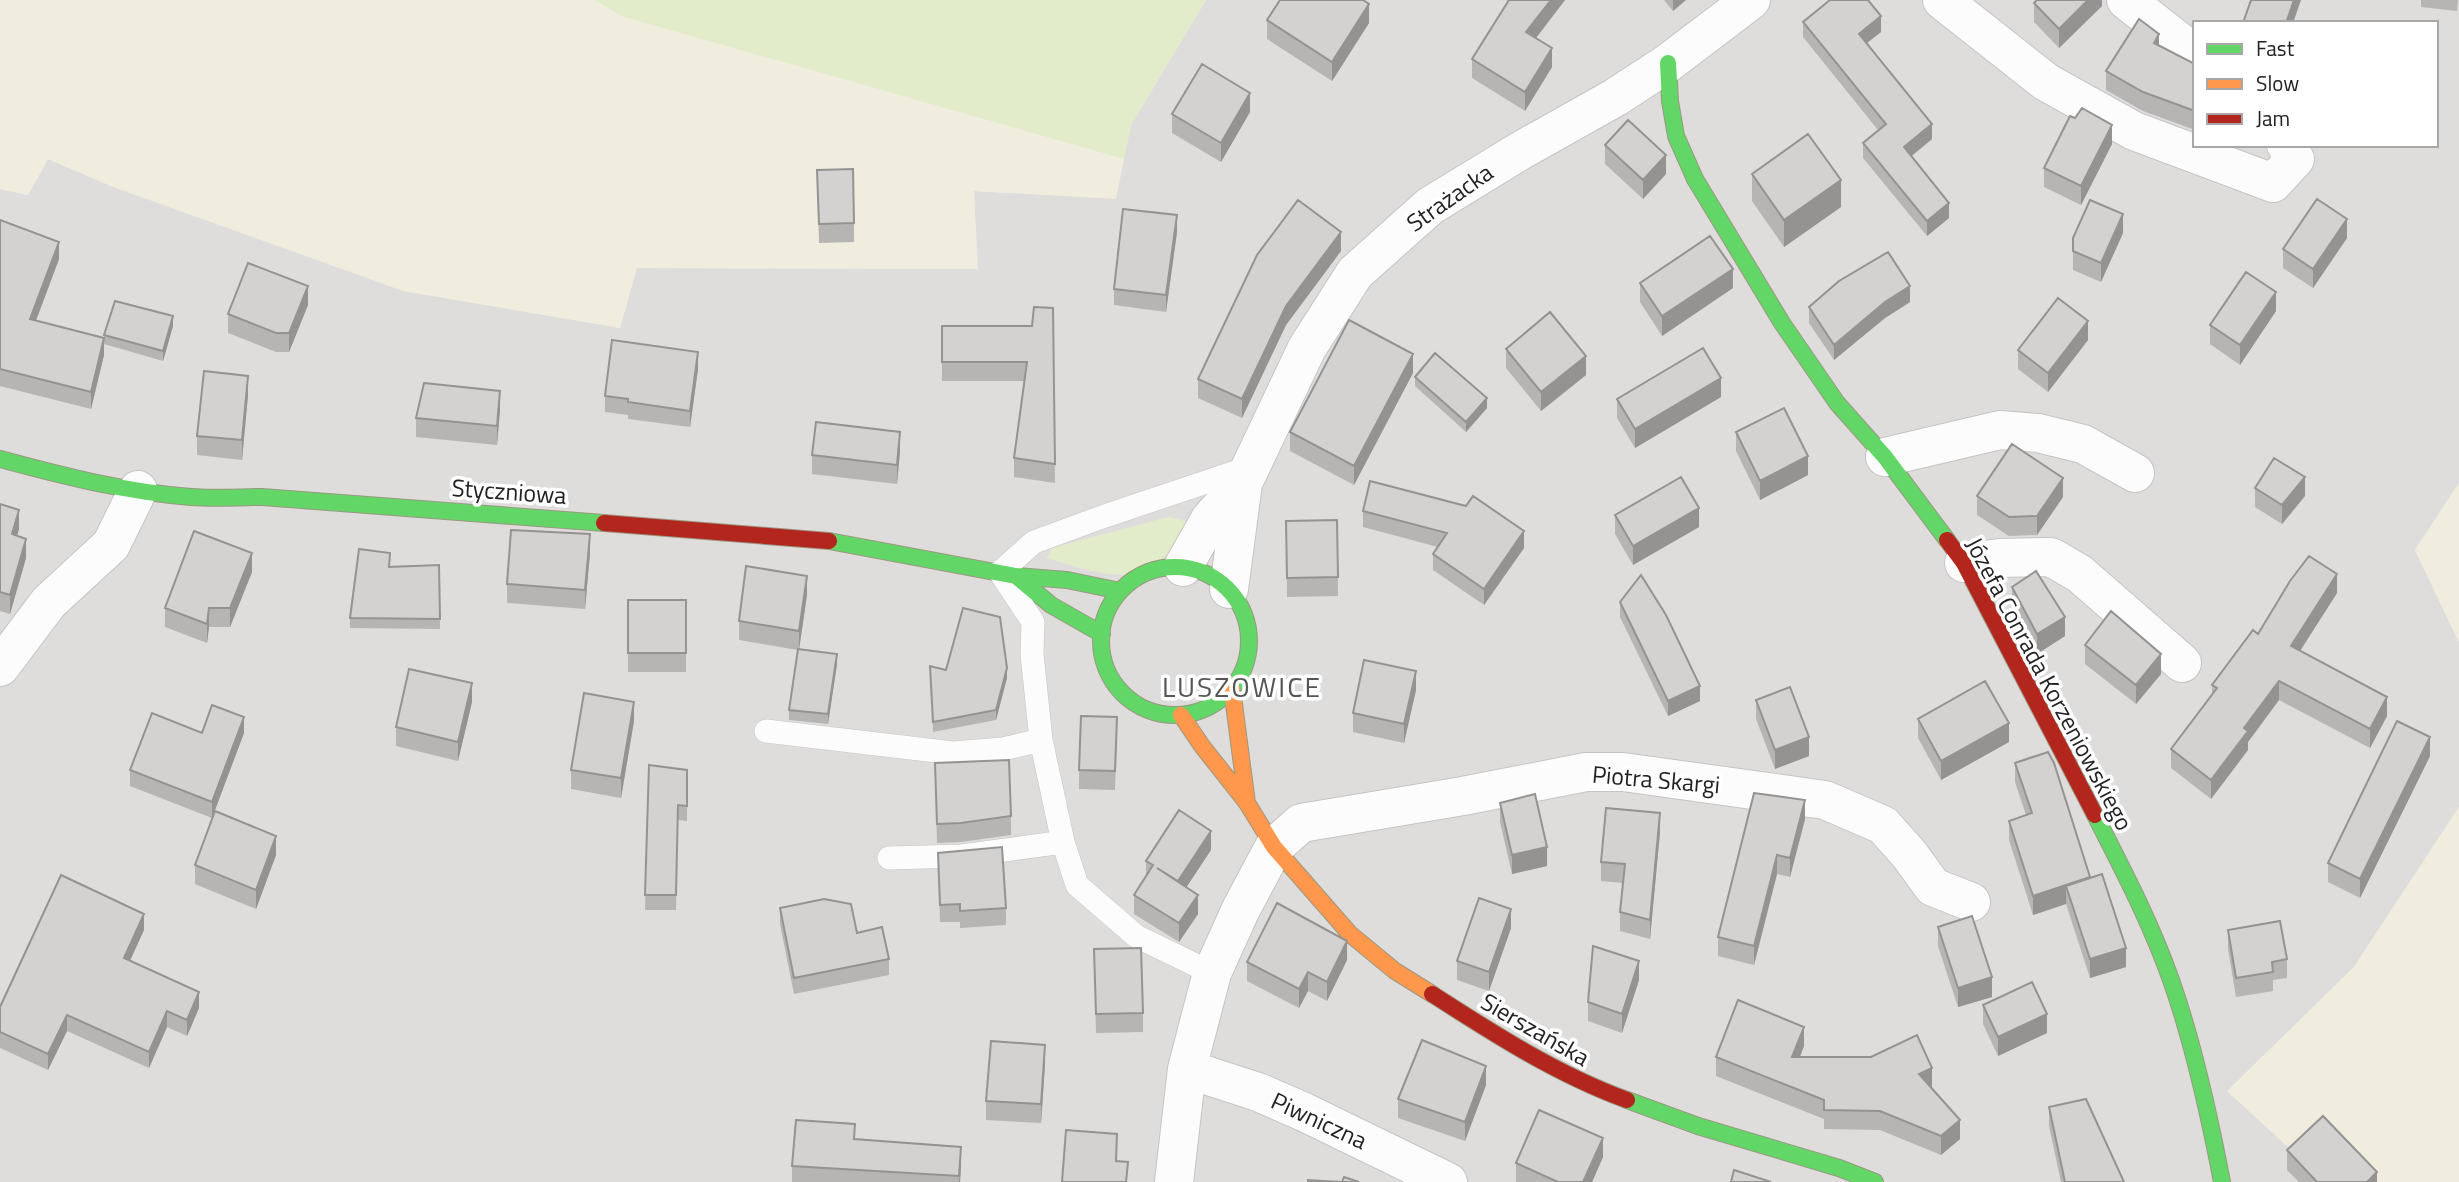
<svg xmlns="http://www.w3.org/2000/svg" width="2459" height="1182" viewBox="0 0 2459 1182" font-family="'Titillium Web',sans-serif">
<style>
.residential{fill:#dfdddc;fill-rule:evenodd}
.religious{fill:#dedddc}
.farmland{fill:#f0edde}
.grass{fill:#e2ecca}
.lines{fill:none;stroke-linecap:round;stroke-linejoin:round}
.lane-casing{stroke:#c6c4c3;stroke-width:24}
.street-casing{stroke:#c6c4c3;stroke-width:40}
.fast-casing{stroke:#9b9882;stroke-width:18}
.slow-casing{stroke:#9b9882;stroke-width:18}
.jam-casing{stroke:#9b9882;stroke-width:18}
.lane{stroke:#fdfcfc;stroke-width:23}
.street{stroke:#fdfcfc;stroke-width:38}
.fast{stroke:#63d668;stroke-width:16}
.slow{stroke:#ff974d;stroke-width:16}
.jam{stroke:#b3261e;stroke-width:16}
.wall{fill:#b6b5b3}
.shaded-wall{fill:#949392}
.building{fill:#d4d2d0;stroke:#949392;stroke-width:2}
.labels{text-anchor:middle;stroke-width:7;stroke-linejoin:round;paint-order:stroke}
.street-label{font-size:24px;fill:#222;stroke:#fff}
.quarter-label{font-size:28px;letter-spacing:2px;fill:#555;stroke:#fff}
</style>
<rect width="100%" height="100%" fill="#f0edeb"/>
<!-- residential -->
<path class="residential" d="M1206 0H2459V483L2415 550 2459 642V807L2354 967 2228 1091 2326 1182H0V189L28 195 48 159 116 188 620 328 636 268 977 269 974 191 1115 198 1131 125ZM2195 23H2436V145H2195Z"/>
<!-- religious -->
<path class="religious" d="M1179 406 1214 422 1199 464 1160 452Z
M1247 981 1299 1008 1282 1041 1229 1014Z
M1568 1017 1666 1049 1654 1081 1559 1040Z"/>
<!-- farmland -->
<path class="farmland" d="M0 0H595L621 16 1124 159 1116 199 974 191 978 269 637 268 620 328 403 291 116 188 48 159 28 195 0 189Z
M2459 483V642L2415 550Z
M2459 807V1182H2326L2227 1091 2354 967Z"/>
<!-- grass -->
<path class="grass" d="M595 0H1206L1131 125 1124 159 621 16Z
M1168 517 1196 523C1181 546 1156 568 1128 574 1108 578 1067 564 1047 558L1052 548Z"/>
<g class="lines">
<defs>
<path id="lane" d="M766 731 953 753 1003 749 1041 740
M889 858 962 856 1063 842
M1212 973 1136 936 1077 885 1063 842 1041 740 1032 654 1033 622 1000 572 1034 542 1105 516 1251 467"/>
<path id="street" d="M1942 0 2046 82 2134 131 2273 183 2295 159 2286 145
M2126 0 2195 54
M1885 457 2000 430 2038 433 2083 444 2135 473
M1964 563 1999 558 2051 557 2080 574 2182 663
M1183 567 1210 519 1243 483 1307 348 1355 273 1430 206 1520 151 1616 97 1668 63 1751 0
M1229 589 1243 483
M0 667 49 602 111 545 138 490
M1187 1069 1258 1092 1304 1112 1448 1182
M1174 1182 1187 1069 1212 973 1241 909 1274 847 1301 823 1463 796 1586 772H1623L1825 800 1883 825 1909 854 1933 887 1971 902"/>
<path id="fast" d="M1668 63 1670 101 1676 136 1695 179 1782 323 1837 403 1885 457 1947 540
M0 459C63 476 126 492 191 497 215 499 239 497 262 497L604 523
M829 541 1016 576 1067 580 1120 591
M1101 641a74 74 0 1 1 148 0a74 74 0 1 1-148 0Z
M1016 576 1051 605 1102 634
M2095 815C2122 868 2151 923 2171 980 2194 1045 2209 1114 2222 1182
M1627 1100 1698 1126 1839 1168 1875 1182"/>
<path id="slow" d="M1232 689 1247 803
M1181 715 1202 746 1247 803 1274 847 1350 934 1395 971 1432 994"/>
<path id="jam" d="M604 523 829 541
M1947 540 1964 563 2095 815
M1432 994C1494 1034 1558 1075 1627 1100"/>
</defs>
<!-- lane casing -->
<use href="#lane" class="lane-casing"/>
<!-- street casing -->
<use href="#street" class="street-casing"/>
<!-- fast casing -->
<use href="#fast" class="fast-casing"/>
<!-- slow casing -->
<use href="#slow" class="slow-casing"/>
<!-- jam casing -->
<use href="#jam" class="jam-casing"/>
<!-- lane -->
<use href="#lane" class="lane"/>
<!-- street -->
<use href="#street" class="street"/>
<!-- fast -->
<use href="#fast" class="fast"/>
<!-- slow -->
<use href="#slow" class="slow"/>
<!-- jam -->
<use href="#jam" class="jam"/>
</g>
<!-- wall -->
<path class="wall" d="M1506 0H1565L1536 38 1552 67 1525 111 1472 78V59L1508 1Z
M1664 0H1686L1673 11Z
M2102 0V6L2059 48 2034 22V3Z
M2421 0H2458L2457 11 2421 7Z
M1267 20 1369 23 1332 81 1267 39Z
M1803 22 1881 32 1867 43 1932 139 1912 156 1949 218 1927 236 1863 158V143L1878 130 1803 37Z
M2159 45 2195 64V130L2143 111 2106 90V71Z
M1250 112 1221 162 1172 133V114Z
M2112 144 2081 205 2044 187V168Z
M1605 145 1666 174 1643 199 1605 164Z
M817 170 854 223V242L819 243Z
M1752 174 1841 207 1784 247 1752 201Z
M0 220 59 259 36 321 104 355 91 409 0 386Z
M1177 232 1166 312 1114 305V289Z
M2123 233 2101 282 2073 270V238Z
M2347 238 2313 288 2283 268V249Z
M1341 251 1286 325 1242 418 1198 398V379Z
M1640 283 1733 288 1662 336 1640 302Z
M1910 302 1885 318 1834 360 1809 323V307Z
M308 305 289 352H276L228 333V314Z
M1053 308 1055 483 1014 477V458L1024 381H942V326H1032Z
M2276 311 2240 365 2210 344V325Z
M173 326 163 361 104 344V335Z
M2088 340 2048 392 2018 369V350Z
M1506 349 1586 375 1541 411 1506 368Z
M698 369 690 427 628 419V415L605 412V396Z
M1413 373 1354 485 1290 451V432Z
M1415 377 1487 408 1466 432 1415 386Z
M248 395 242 460 197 455V436Z
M1721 397 1635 448 1617 418V399Z
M500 410 497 445 416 437V418Z
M1736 432 1808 475 1760 500 1736 451Z
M900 451 897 484 812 474V455Z
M2255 488 2305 496 2282 524 2255 507Z
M1977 496 2063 497 2037 535 2009 536 1977 515Z
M0 504 19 529 17 536 26 558 10 614 0 611Z
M1466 506 1524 548 1484 605 1433 570V554L1438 547 1363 527V511Z
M1615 515 1699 527 1633 565 1615 534Z
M1337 520 1338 596 1287 597 1286 521Z
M590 553 585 609 507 603V584Z
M439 565 440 629 350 628V618L390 566Z
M252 572 230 627H209L207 643 165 627V608Z
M2012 587 2065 636 2037 654 2012 606Z
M2337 593 2300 651 2387 716 2370 748 2279 700 2248 742V750L2211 799 2171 768V749L2212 694V685L2258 634Z
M807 595 799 649 837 664 828 724 789 720V710L798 650 739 640V621Z
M628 600H686V672H628Z
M1620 602 1700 701 1668 716 1620 617Z
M2085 645 2161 674 2136 704 2085 664Z
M930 666 946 670 1007 678 996 720 933 732Z
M1416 690 1404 743 1353 732V713Z
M1756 700 1809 756 1775 769 1756 719Z
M472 702 458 761 396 746V727Z
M1918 719 2009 742 1941 780 1918 738Z
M634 721 621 798 571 789V770Z
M202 733H244L212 818 130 786V770Z
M1117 736 1115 790 1079 789V770Z
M2430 756 2360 898 2328 882V863Z
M935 763 1011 816V835L961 842 937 843Z
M2015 763 2090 878 2126 967 2090 978 2066 904 2033 915 2009 840V821L2026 815 2015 782Z
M649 765 687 770V821L678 820 676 910H645Z
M1754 793 1805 819 1790 877 1777 874 1754 965 1718 956V937Z
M1500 803 1547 866 1512 874 1500 822Z
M1660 832 1650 939 1620 931V912L1623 883 1601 881V862Z
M1211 850 1186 887 1198 914 1179 942 1134 914V895L1146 877V861Z
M938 853 1006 908V925L960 928V922H940Z
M276 855 256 909 195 884V865Z
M780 908 857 933 889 959V975L794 994 780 924Z
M1938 927 1992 997 1958 1007 1938 946Z
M1511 928 1489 991 1457 980V961Z
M144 930 130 960 199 1008 187 1036 167 1027 149 1068 67 1031 48 1070 0 1048V1007Z
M2228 930 2287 959V978L2273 980V991L2236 997 2228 949Z
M1094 949 1143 1013V1032L1096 1033Z
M1347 960 1327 1001 1308 991 1299 1008 1247 981V962Z
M1639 980 1622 1033 1588 1021V1002Z
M1983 1005 2047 1033 1998 1056 1983 1024Z
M1804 1046 1800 1057 1932 1087H1931L1960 1139 1941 1155 1880 1130 1824 1129V1119L1716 1076V1057Z
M1045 1064 1041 1123 986 1120V1101Z
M1486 1085 1465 1141 1398 1118V1099Z
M2049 1107 2124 1182H2061L2049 1126Z
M855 1139 961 1166 960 1182H792V1166Z
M2287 1150 2377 1182H2299L2287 1170Z
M1603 1157 1592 1182H1516V1163Z"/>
<!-- shaded-wall -->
<path class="shaded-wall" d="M1551 0H1565L1526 51V32Z
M1673 0H1686L1673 11Z
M2088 0H2102V6L2059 48V29Z
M2294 0H2301L2293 23H2286Z
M1369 4V23L1332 81V62Z
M1881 16V32L1859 49V34Z
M2159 34V53L2154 43Z
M1552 48V67L1525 111V92Z
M1250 93V112L1221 162V143Z
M1932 124V139L1904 162V147Z
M2112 125V144L2081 205V186Z
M1666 155V174L1643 199V180Z
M1841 180V207L1784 247V220Z
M1949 203V218L1927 236V221Z
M2123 214V233L2101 282V263Z
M1177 215V232L1166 312V295Z
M2347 219V238L2313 288V269Z
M1341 232V251L1286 325 1242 418V399L1286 306Z
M59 242V259L30 336V319Z
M1733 269V288L1662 336V316Z
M308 286V305L289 352V333Z
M1910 286V302L1885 318 1834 360V345L1885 302Z
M2276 292V311L2240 365V345Z
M173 316V326L163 361V351Z
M2088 321V340L2048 392V373Z
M104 338V355L91 409V392Z
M698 352V369L690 427V411Z
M1413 354V373L1354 485V466Z
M1586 356V375L1541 411V392Z
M248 376V395L242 460V440Z
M1721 378V397L1635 448V429Z
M500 391V410L497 445V426Z
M1487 398V408L1466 432V422Z
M900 432V451L897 484V465Z
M1808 456V475L1760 500V481Z
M2305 477V496L2282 524V505Z
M2063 478V497L2037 535V516Z
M1699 508V527L1633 565V546Z
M19 510V529L12 553V534Z
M1524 531V548L1484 605V589Z
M590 534V553L585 609V590Z
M26 539V558L10 614V595Z
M252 553V572L230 627V608Z
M2337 574V593L2291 665V646Z
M807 576V595L799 650V631Z
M209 608V627L207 643V624Z
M2065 617V636L2037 654V634Z
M837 654V664L828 724V714Z
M2161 654V674L2136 704V685Z
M1007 668V678L996 720V710Z
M1416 671V690L1404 743V724Z
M2279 681V700L2248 742V750L2211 799V780L2244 728Z
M472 683V702L458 761V742Z
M1700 686V701L1668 716V701Z
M2387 697V716L2370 748V729Z
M634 702V721L621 798V778Z
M244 717V733L212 818V802Z
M2009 723V742L1941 780V761Z
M1809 737V756L1775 769V750Z
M2430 737V756L2360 898V879Z
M1805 800V819L1790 877V858Z
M1660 813V832L1650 939V920Z
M1211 831V850L1178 900V881Z
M276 836V855L256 909V890Z
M1547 847V866L1512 874V855Z
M1777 855V874L1754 965V946Z
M2090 877 2066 886V904L2033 915V896Z
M1198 895V914L1179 942V923Z
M1511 909V928L1489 991V972Z
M144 914V930L124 974V958Z
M1347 941V960L1327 1001V982Z
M2126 948V967L2090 978V959Z
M1639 961V980L1622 1033V1014Z
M1308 972V991L1299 1008V989Z
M1992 977V997L1958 1007V988Z
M199 992V1008L187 1036V1020Z
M167 1011V1027L149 1068V1052Z
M2047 1014V1033L1998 1056V1037Z
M67 1015V1031L48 1070V1054Z
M1804 1027V1046L1792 1076V1057Z
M1045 1045V1064L1041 1123V1104Z
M1486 1066V1085L1465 1141V1122Z
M1932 1068V1087L1919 1093V1074Z
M1960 1120V1139L1941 1155V1136Z
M1603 1138V1157L1592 1182H1583Z
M961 1147V1166L960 1182H959Z
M2377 1172V1182H2367Z"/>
<!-- building -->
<path class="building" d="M1280 0H1363L1369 4 1332 62 1267 20Z
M1509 0H1551L1526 32 1552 48 1525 92 1472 59Z
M1830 0H1868L1881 16 1859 34 1932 124 1904 147 1949 203 1927 221 1863 143 1886 124 1803 22Z
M2037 0H2088L2059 29 2034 3Z
M2251 0H2294L2286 23H2243Z
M2139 19 2159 34 2154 43 2195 64V111L2143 92 2106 71Z
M1202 64 1250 93 1221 143 1172 114Z
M2082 108 2112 125 2081 186 2044 168 2070 116 2075 118Z
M1628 120 1666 155 1643 180 1605 145Z
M1808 134 1841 180 1784 220 1752 174Z
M853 169 854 223 819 224 817 170Z
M2317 199 2347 219 2313 269 2283 249Z
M1298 200 1341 232 1286 306 1242 399 1198 379 1257 255Z
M2090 200 2123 214 2101 263 2073 251V238Z
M1123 209 1177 215 1166 295 1114 289Z
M0 220 59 242 30 319 104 338 91 392 0 369Z
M1710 236 1733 269 1662 316 1640 283Z
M1888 252 1910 286 1885 302 1834 345 1809 307 1839 281Z
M248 263 308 286 289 333H276L228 314Z
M2246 272 2276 292 2240 345 2210 325Z
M2058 298 2088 321 2048 373 2018 350Z
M115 301 173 316 163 351 104 335Z
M1034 307 1053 308 1055 464 1014 458 1027 362H942V326H1032Z
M1550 312 1586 356 1541 392 1506 349Z
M1349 320 1413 354 1354 466 1290 432Z
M612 340 698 352 690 411 628 402V399L605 396Z
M1703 348 1721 378 1635 429 1617 399Z
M1435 353 1487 398 1466 422 1415 377Z
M204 371 248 376 242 440 197 436Z
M424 383 500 391 497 426 416 418Z
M1784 408 1808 456 1760 481 1736 432Z
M816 422 900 432 897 465 812 455Z
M2012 444 2063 478 2037 516 2009 517 1977 496Z
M2274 458 2305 477 2282 505 2255 488Z
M1681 477 1699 508 1633 546 1615 515Z
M1370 481 1466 506 1473 496 1524 531 1484 589 1433 554 1447 533 1363 511Z
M0 504 19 510 12 534 26 539 10 595 0 592Z
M1337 520 1338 577 1287 578 1286 521Z
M511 530 590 534 585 590 507 584Z
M194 531 252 553 230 608H209L207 624 165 608Z
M359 549 390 553 389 567 439 565 440 619 350 618Z
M2309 556 2337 574 2291 646 2387 697 2370 729 2279 681 2244 728 2248 731 2211 780 2171 749 2217 688 2212 685 2253 630 2258 634 2290 581Z
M746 566 807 576 799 631 739 621Z
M2036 571 2065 617 2037 634 2012 587Z
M1641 575 1666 615 1700 686 1668 701 1620 602Z
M628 600H686V653H628Z
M963 608 1000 617 1007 668 996 710 933 722 930 666 946 670Z
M2111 611 2161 654 2136 685 2085 645Z
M798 649 837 654 828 714 789 710Z
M1364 660 1416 671 1404 724 1353 713Z
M409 669 472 683 458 742 396 727Z
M1985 681 2009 723 1941 761 1918 719Z
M1790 687 1809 737 1775 750 1756 700Z
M584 693 634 702 621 778 571 770Z
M212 705 244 717 212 802 130 770 152 713 202 733Z
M1081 716 1117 717 1115 771 1079 770Z
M2397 721 2430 737 2360 879 2328 863Z
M2048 752 2054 763 2090 877 2033 896 2009 821 2032 813 2015 763Z
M1009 760 1011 816 961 823 937 824 935 763Z
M649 765 687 770V806L678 805 676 895H645Z
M1754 793 1805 800 1790 858 1777 855 1754 946 1718 937Z
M1535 794 1547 847 1512 855 1500 803Z
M1606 808 1660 813 1650 920 1620 912 1625 864 1601 862Z
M1179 810 1211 831 1178 881 1157 868 1198 895 1179 923 1134 895 1153 865 1146 861Z
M215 811 276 836 256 890 195 865Z
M1002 847 1006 908 960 911V904L940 905 938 853Z
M2102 874 2126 948 2090 959 2066 886Z
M61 875 144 914 124 958 199 992 187 1020 167 1011 149 1052 67 1015 48 1054 0 1032V1007Z
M1479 898 1511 909 1489 972 1457 961Z
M824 899 851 904 857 933 882 927 889 959 794 978 780 908Z
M1277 903 1347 941 1327 982 1308 972 1299 989 1247 962Z
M1972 916 1992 977 1958 988 1938 927Z
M2280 921 2287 959 2272 962 2273 972 2236 978 2228 930Z
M1593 946 1639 961 1622 1014 1588 1002Z
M1141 948 1143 1013 1096 1014 1094 949Z
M2032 982 2047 1014 1998 1037 1983 1005Z
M1738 1000 1804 1027 1792 1057H1871L1917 1035 1932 1068 1919 1074 1960 1120 1941 1136 1880 1111 1824 1110V1100L1716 1057Z
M1422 1040 1486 1066 1465 1122 1398 1099Z
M991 1041 1045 1045 1041 1104 986 1101Z
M2086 1099 2124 1182H2065L2049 1107Z
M1539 1110 1603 1138 1583 1182H1558L1516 1163Z
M2323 1116 2377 1172 2367 1182H2317L2287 1150Z
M796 1120 855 1124 854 1139 961 1147 959 1176 792 1166Z
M1066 1130 1117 1134 1116 1161 1128 1162 1126 1182H1062Z
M1734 1170 1771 1182H1731Z
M1344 1177 1359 1182H1308V1180L1342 1182Z"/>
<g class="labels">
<!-- street labels -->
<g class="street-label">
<text transform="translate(1450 198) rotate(-35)" y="8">Strażacka</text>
<text transform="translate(509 492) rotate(4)" y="8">Styczniowa</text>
<text transform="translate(2049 684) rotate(62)" y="8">Józefa Conrada Korzeniowskiego</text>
<text transform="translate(1656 780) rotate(5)" y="8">Piotra Skargi</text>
<text transform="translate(1535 1030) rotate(30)" y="8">Sierszańska</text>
<text transform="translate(1319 1121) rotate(25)" y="8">Piwniczna</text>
</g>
<!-- quarter labels -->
<g class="quarter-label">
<text x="1242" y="697">LUSZOWICE</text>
</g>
</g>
<!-- legend -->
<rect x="2193" y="21" width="245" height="126" fill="#ffffff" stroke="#a7a7a7" stroke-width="2"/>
<rect x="2207" y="44" width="35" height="10" fill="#63d668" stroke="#a7a7a7" stroke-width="2"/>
<text x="2256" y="56" font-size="21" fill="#222222">Fast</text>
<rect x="2207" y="79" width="35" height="10" fill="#ff974d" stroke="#a7a7a7" stroke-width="2"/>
<text x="2256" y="91" font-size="21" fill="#222222">Slow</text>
<rect x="2207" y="114" width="35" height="10" fill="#b3261e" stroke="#a7a7a7" stroke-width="2"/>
<text x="2256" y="126" font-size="21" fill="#222222">Jam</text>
</svg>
